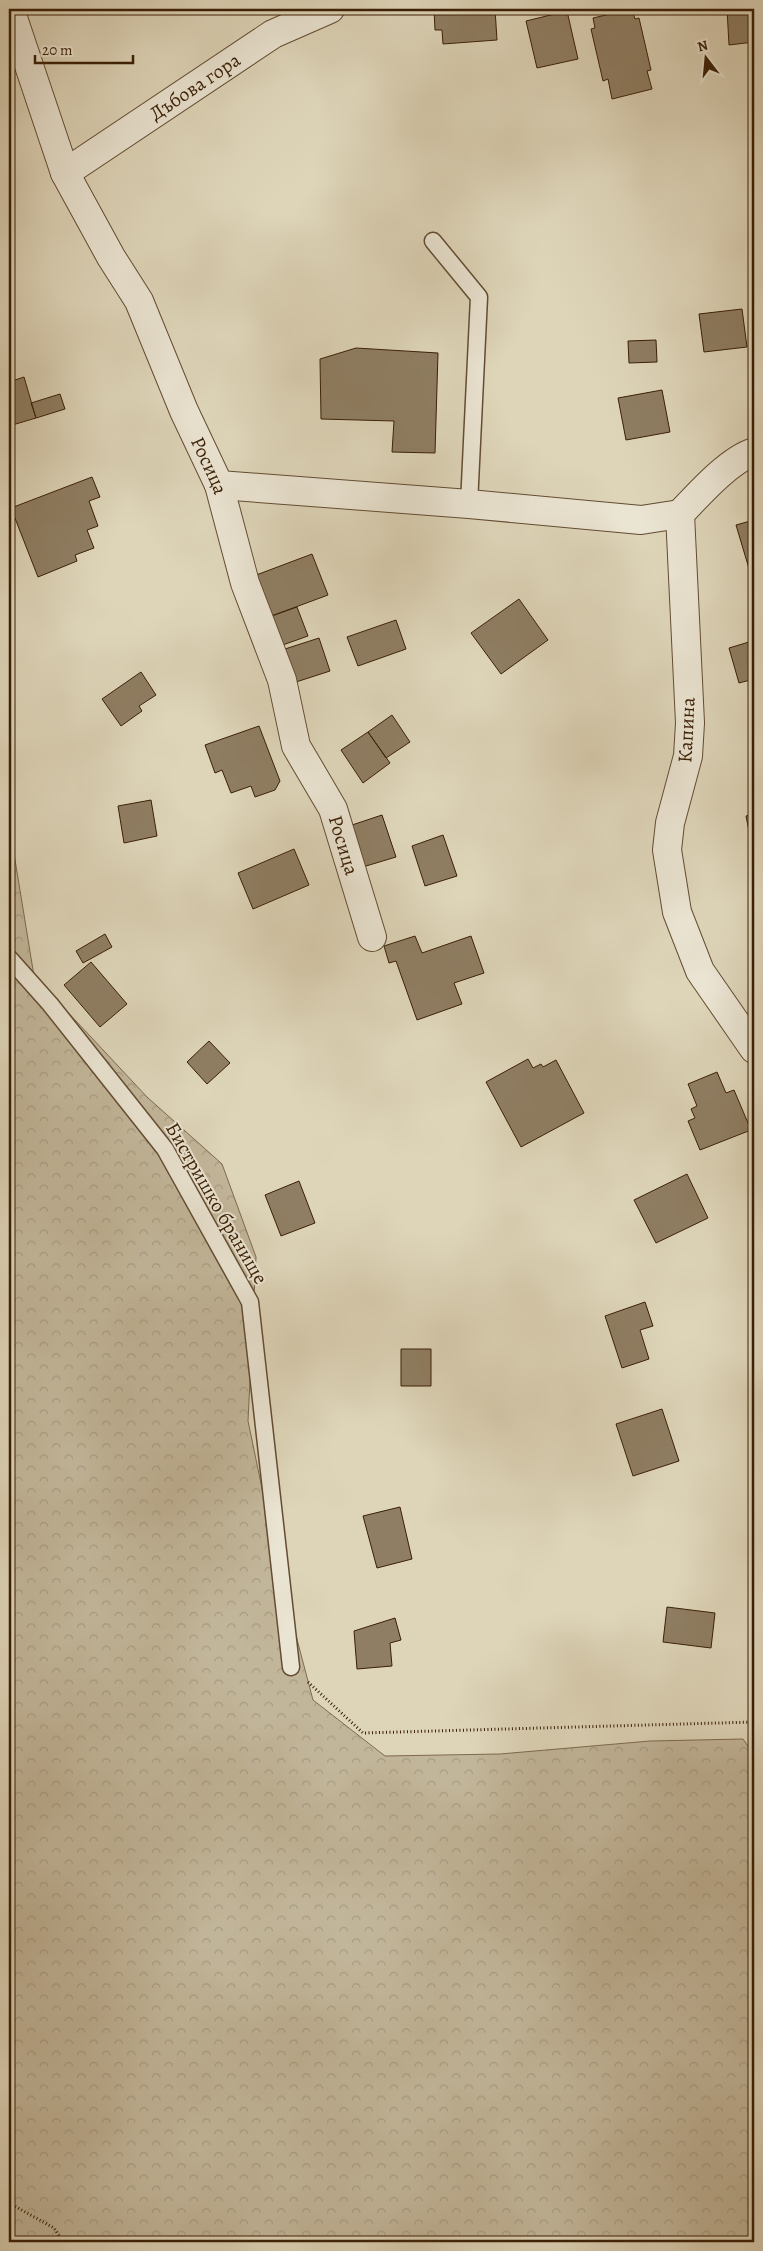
<svg xmlns="http://www.w3.org/2000/svg" width="763" height="2251" viewBox="0 0 763 2251" font-family="Alegreya,serif">
<style>
.forest{fill:url(#forest-crowns);stroke:#7e6a50}
.building{fill:#8f7e63;stroke:#3a1f05}
.lines{fill:none;stroke-linecap:round;stroke-linejoin:round}
.service-casing{stroke:#634c32;stroke-width:19}
.minor-casing{stroke:#634c32;stroke-width:30}
.path{stroke:#3a1f05;stroke-width:3;stroke-dasharray:1 2.5;stroke-linecap:butt}
.service{stroke:#eae4d2;stroke-width:16}
.minor{stroke:#eae4d2;stroke-width:28}
.labels{text-anchor:middle;stroke-width:4;stroke-linejoin:round;paint-order:stroke}
.street-label{font-size:20px;fill:#3a1f05;stroke:#eae4d2}
</style>
<defs>
<pattern id="forest-crowns" width="20" height="18" patternUnits="userSpaceOnUse" patternTransform="scale(1.25)"><rect width="20" height="18" fill="#c2b69a"/><path d="M2 6a3 3 0 1 1 6 0M12 15a3 3 0 1 1 6 0" fill="none" stroke="#a79c83"/></pattern>
</defs>
<rect width="100%" height="100%" fill="#ded5b9"/>
<filter id="stains"><feTurbulence type="fractalNoise" baseFrequency=".004" numOctaves="4"/><feColorMatrix values="0 0 0 0 .2 0 0 0 0 .09 0 0 0 0 .02 0 0 0 .5 -.17"/></filter>
<radialGradient id="worn" r=".72"><stop offset=".6" stop-color="#630" stop-opacity="0"/><stop offset="1" stop-color="#630" stop-opacity=".3"/></radialGradient>
<!-- forest -->
<path class="forest" d="M9 823 34 976 147 1097 222 1164 256 1257 248 1421 280 1575 313 1700 385 1756 500 1754 650 1741 743 1739 754 1755V2242H9Z"/>
<!-- building -->
<path class="building" d="M434 9H495L497 40 443 44 442 30H435Z
M632 9 635 19 639 18 651 70 647 71 652 89 612 99 608 79 603 81 591 29 595 28 593 18Z
M727 9H754V42L729 45Z
M567 11 578 59 537 68 526 21Z
M742 309 747 347 704 352 699 314Z
M656 340 657 362 629 363 628 341Z
M356 348 438 353 435 453 392 452 394 421 321 419 320 359Z
M24 377 36 418 9 426V382Z
M662 390 670 432 626 440 618 398Z
M60 394 65 409 36 418 31 403Z
M92 477 100 497 89 501 98 526 87 530 94 548 75 555 77 561 38 577 11 508Z
M754 520V582H753L736 525Z
M312 554 328 595 266 618 251 577Z
M519 599 548 640 501 674 471 633Z
M297 607 308 636 277 647 266 618Z
M396 620 406 649 358 666 347 637Z
M319 638 330 671 296 682 285 649Z
M749 642 750 648 754 647V679L739 683 729 648Z
M141 672 156 695 139 706 142 711 121 726 102 699Z
M392 715 410 742 386 758 368 732Z
M259 726 280 781 275 790 255 797 251 786 231 793 222 770 215 773 205 745Z
M368 732 390 763 363 783 341 750Z
M151 800 157 836 124 843 118 806Z
M754 814V856L746 816Z
M382 815 396 857 356 869 343 828Z
M443 835 457 876 425 886 412 846Z
M294 849 309 885 253 909 238 873Z
M105 934 112 947 83 963 76 951Z
M415 936 422 953 471 936 484 973 454 983 462 1004 417 1020 396 961 389 963 384 946Z
M91 962 127 1004 100 1027 64 985Z
M209 1041 230 1063 207 1084 187 1062Z
M528 1059 533 1068 541 1064 543 1067 556 1060 584 1113 521 1147 486 1082Z
M717 1072 726 1093 734 1090 751 1130 700 1150 688 1121 695 1118 691 1109 697 1106 688 1084Z
M687 1174 708 1218 656 1243 634 1200Z
M299 1181 315 1223 281 1236 265 1195Z
M645 1302 653 1326 640 1330 649 1359 622 1368 605 1316Z
M401 1349H431V1386H401Z
M662 1409 679 1461 633 1476 616 1424Z
M400 1507 412 1559 377 1568 363 1516Z
M667 1607 715 1613 711 1648 663 1642Z
M395 1618 401 1640 390 1643 392 1666 357 1669 354 1631Z"/>
<g class="lines">
<defs>
<path id="service" d="M433 241 479 297 469 504
M9 958 50 1004 165 1149 250 1302 291 1667"/>
<g id="minor">
<path id="s1" d="M10 9 65 173 111 257 139 301 184 411 219 485 245 583 282 680 296 746 333 809 372 937"/>
<path id="s2" d="M65 173 273 34 330 9"/>
<path d="M754 452C729 460 699 494 680 514L690 723 688 756 670 823 667 850 677 912 700 971 754 1049"/>
<path d="M219 485 469 504 641 520 680 514"/>
</g>
</defs>
<!-- service casing -->
<use href="#service" class="service-casing"/>
<!-- minor casing -->
<use href="#minor" class="minor-casing"/>
<!-- path -->
<path class="path" d="M308 1682 363 1733 754 1722
M9 2203 54 2228 63 2242"/>
<!-- service -->
<use href="#service" class="service"/>
<!-- minor -->
<use href="#minor" class="minor"/>
</g>
<g class="labels">
<!-- street labels -->
<g class="street-label">
<text dy="7" stroke="none"><textPath href="#s2" startOffset="156">Дъбова гора</textPath></text>
<text dy="7" stroke="none"><textPath href="#s1" startOffset="500">Росица</textPath></text>
<text transform="translate(686 730) rotate(-87)" y="7">Капина</text>
<text dy="7" stroke="none"><textPath href="#s1" startOffset="905">Росица</textPath></text>
<text transform="translate(217 1203) rotate(60)" y="7">Бистришко бранище</text>
</g>
</g>
<!-- margin -->
<rect width="763" height="2251" fill="none" stroke="#ded5b9" stroke-width="30"/>
<rect x="10" y="10" width="743" height="2231" fill="none" stroke="#3a1f05" stroke-width="2.5"/>
<rect x="15" y="15" width="733" height="2221" fill="none" stroke="#3a1f05"/>
<!-- north arrow -->
<g transform="translate(706 58) rotate(344)" stroke="#eae4d2" stroke-width="4" paint-order="stroke">
<path d="M0-4L9 19L0 12L-9 19Z" fill="#3a1f05"/>
<text y="-8" font-size="14" font-weight="bold" text-anchor="middle" fill="#3a1f05">N</text>
</g>
<!-- scale -->
<path d="M35 55v8h98v-8" fill="none" stroke="#3a1f05" stroke-width="2.5"/>
<text x="42" y="55" font-size="15" fill="#3a1f05" stroke="#eae4d2" stroke-width="4" paint-order="stroke">20 m</text>
<rect width="100%" height="100%" filter="url(#stains)"/>
<rect width="100%" height="100%" fill="url(#worn)"/>
</svg>
